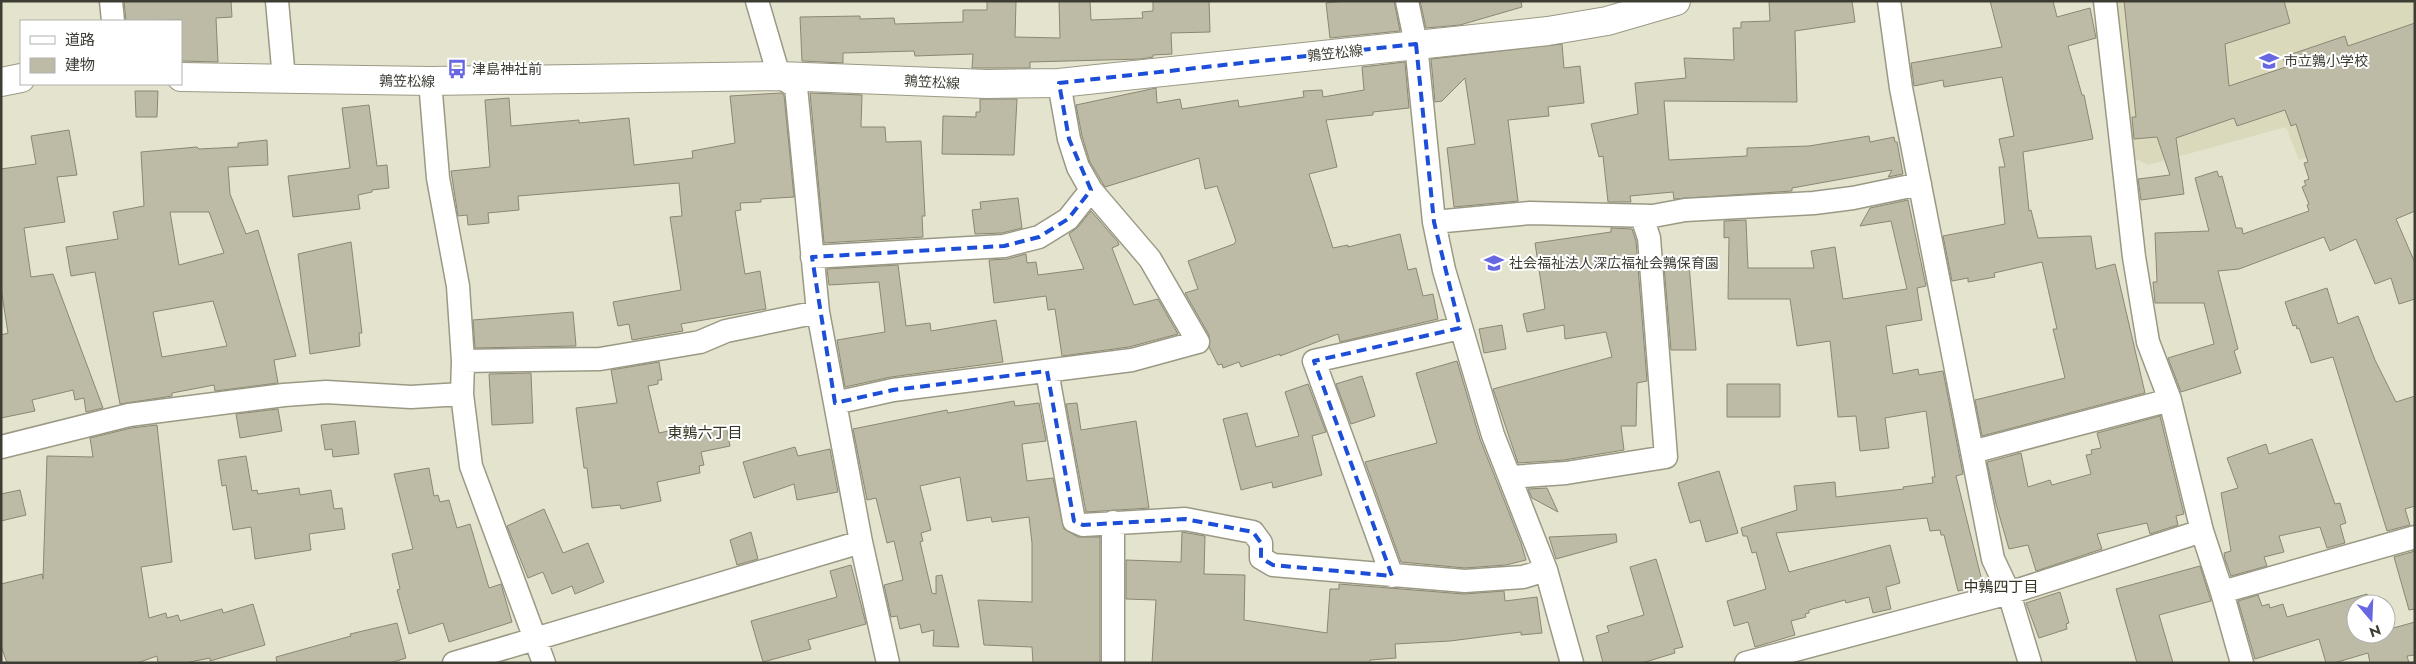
<svg xmlns="http://www.w3.org/2000/svg" width="2416" height="664" viewBox="0 0 2416 664" font-family="Jost,'Noto Sans JP',sans-serif">
<style>
.built{fill:#dbd9bc}
.building{fill:#bdbba6;stroke:#8a8874;fill-rule:evenodd}
.lines{fill:none;stroke-linecap:round;stroke-linejoin:round}
.minor-casing{stroke:#9b9984;stroke-width:25}
.secondary-casing{stroke:#9b9984;stroke-width:30}
.minor{stroke:#fff;stroke-width:22}
.secondary{stroke:#fff;stroke-width:28}
.marked{fill:none;stroke:#1d4ed8;stroke-width:4;stroke-dasharray:10 6;stroke-linejoin:round}
.labels{text-anchor:middle;stroke-width:4;stroke-linejoin:round;paint-order:stroke}
.street-label{font-size:14px;fill:#3d3d34;stroke:#fff}
.poi-label{font-size:14px;fill:#3d3d34;stroke:#fff;text-anchor:start}
.neighbourhood-label{font-size:15px;fill:#363523;stroke:#fff}
</style>
<rect width="100%" height="100%" fill="#e4e3cd"/>
<!-- built -->
<path class="built" d="M2117 1H2415V121L2299 160 2286 127 2148 165 2132 157Z"/>
<!-- building -->
<path class="building" d="M124 1H231L232 17 216 18 218 62 181 61V20L126 21Z
M987 1H1016L1015 37 1060 38 1059 1H1090L1091 20 1143 18 1142 12 1153 11V1H1209L1210 32 1171 33 1172 54 1153 55V57L1141 59 1030 62V68H972L973 54 915 56 914 51 843 53V63L802 61 800 17 860 16V19L894 18 895 24 963 22V10H987Z
M1345 1H1394L1400 31 1330 38 1326 3Z
M1420 1H1521L1522 7 1460 25 1426 28Z
M1769 1H1852L1855 22 1795 31 1797 102 1664 101 1669 160 1747 156V148L1809 146 1869 136 1870 142 1894 137 1895 142H1897L1903 174 1888 177 1892 170 1792 188V191L1674 199 1673 192 1630 196 1631 202H1608L1603 156 1599 157 1591 124 1638 114 1635 83 1686 78 1684 58 1734 60 1733 28H1741V22L1770 21Z
M1990 1H2053L2057 17 2090 8 2096 38 2068 46 2082 95H2084L2093 139 2023 152 2029 211 2031 210 2038 238 2091 236 2096 269 2115 264 2145 393 1982 436 1975 400 2065 378 2053 329H2057L2042 262 1994 273 1995 277 1968 282V278L1952 281 1943 236 2005 224 1999 167H2005L1999 139 2014 136 2002 77 1944 87 1943 80 1914 86 1911 63 2002 47Z
M2124 1H2284L2290 23 2225 44 2229 86 2286 67 2283 57 2345 36 2348 46 2415 23V211L2396 219 2415 263V299L2399 304 2391 278 2375 284 2356 239 2330 251 2324 237 2239 269 2218 271 2238 349 2234 351 2241 373 2181 392 2168 358 2214 344 2204 303H2155L2153 282H2157L2155 233 2209 231 2195 178 2217 171 2219 177 2222 176 2236 228H2242L2243 234 2309 211 2307 205 2309 204 2302 187 2306 185 2304 181 2309 179 2304 163 2308 162 2296 124 2291 126 2285 110 2237 126 2234 118 2176 138 2184 194 2141 200 2138 179 2170 175 2157 137 2134 139 2132 117H2136Z
M1562 44 1564 68 1580 66 1584 103 1548 107 1549 116 1508 120 1518 201 1454 207 1447 148 1475 144 1465 78 1442 101 1435 102 1431 59Z
M1405 62 1409 108 1373 112V115L1326 120 1337 167 1309 174 1333 248 1348 245V247L1400 234 1408 270 1416 268 1423 296 1433 294 1438 319 1340 342 1338 334 1280 356V354L1241 367 1239 362 1223 368 1222 364 1218 365 1209 347V335L1185 293 1198 289 1188 261 1234 244 1236 241 1217 186 1205 189 1199 158 1105 187 1090 162 1082 136 1076 105 1156 88 1157 103 1180 99 1182 109 1238 100 1239 107 1304 97 1303 91 1322 90 1323 97 1364 90 1362 67Z
M135 91H158L157 117H136Z
M781 93 784 95 794 197 761 199V202L740 203 741 210 735 211 745 274 760 271 766 309 681 324 683 331 632 340 629 324 618 326 613 302 681 290 670 217 682 216 679 183 518 196 519 210 488 213 489 223 468 225 467 215 458 216 451 171 490 167 485 100 509 98 511 126 579 120V123L629 118 634 165 693 158 692 151 735 143 730 96Z
M810 93 862 95 861 127H885L886 142 921 141 925 216H922L923 237 824 243Z
M980 99H1017L1014 155 942 154 943 116 976 117V112H980Z
M369 105 377 166 387 165 389 188 372 190V192L358 195 360 209 293 217 288 176 350 168 342 108Z
M69 130 77 175 57 177 65 222 24 228 31 277 53 274 103 408 86 412 84 398 75 400 73 390 32 400 35 411 1 418V335L8 333 1 288V169L36 164 31 136Z
M267 140 268 165 228 167 230 194 246 234 258 230 296 356 274 360 278 383 215 391 214 385 172 393V396L120 404 95 272 71 276 66 247 118 239 113 212 144 206 141 152 197 147 199 149 238 147V143ZM170 212H209L224 253 179 265ZM213 301 227 346 162 357 153 312Z
M1018 198 1022 228 1002 233 975 234 972 210 981 209 980 202Z
M1908 200 1926 286 1917 288 1922 320 1886 326 1893 374 1918 369 1919 375 1943 371 1963 474 1956 476 1983 585 1958 591 1944 535H1941L1940 530 1930 531 1927 518 1776 533 1789 572 1890 545 1900 583 1886 587 1891 609 1873 613 1869 597 1846 603 1845 600 1809 610V613L1805 614 1806 617 1791 621 1795 635 1755 647 1748 622 1734 626 1727 601 1766 589 1756 552 1752 553 1747 536H1743L1741 528 1797 510 1794 486 1835 482 1836 497 1904 489 1903 487 1933 483 1932 477H1935L1926 411 1885 418 1889 448 1860 451 1856 416 1838 417 1830 341 1797 346 1790 299H1728L1729 237 1724 238V221L1746 220 1748 268H1814L1811 251 1835 247 1843 299 1907 289 1891 221 1860 226 1870 208Z
M1091 211 1118 242 1119 245 1112 248 1134 305 1158 299 1178 334 1129 347 1062 356 1055 309 1048 310 1046 296 994 303 989 260 1007 259 1026 254 1027 263 1036 262 1038 275 1084 269 1069 234 1078 227Z
M1611 228 1632 229 1636 241 1647 381 1637 383 1636 426H1621L1624 450 1564 460 1518 463 1493 389 1612 357 1606 332 1565 339 1564 325 1527 332 1523 314 1545 309 1535 243 1611 232Z
M351 242 362 333H359L360 346 310 354 298 254Z
M1689 264 1696 350H1671L1664 266Z
M898 265 906 326 930 323 931 331 996 320 1003 362 891 377 845 387 837 340 885 332 879 282 829 285 827 269Z
M2327 288 2338 324 2358 316 2375 360 2396 402 2415 396V506L2405 509 2410 525 2387 531 2333 357 2311 363 2299 328 2297 329 2296 325 2293 326 2285 302Z
M573 312 576 346 475 348 473 320Z
M1502 325 1506 349 1484 353 1479 329Z
M1457 361 1480 439 1521 543 1526 560 1506 565 1465 568 1401 562 1365 462 1437 443 1416 373Z
M659 362 662 380H658V384L648 386 659 433 691 426 692 434 726 425 730 446 701 452 704 465 699 466 700 473 657 482 661 501 621 509 620 505 592 508 587 468H584L576 408 617 403 611 370Z
M531 373 533 423 492 425 489 374Z
M1362 376 1375 416 1351 424 1336 384Z
M1308 384 1326 432 1312 436 1322 475 1273 488 1272 482 1241 490 1223 419 1247 413 1256 447 1299 436 1285 392Z
M1727 384H1780V417H1727Z
M1014 401 1015 406 1039 403 1046 441 1022 444 1027 481 1053 478 1064 529 1078 537H1100V663H1033L1032 647 984 645 978 600 1032 602V543L1029 517 992 522 991 517 967 521 960 477 920 486 931 530 921 533 923 541 920 542 932 593 936 594V576L942 575 959 647 933 646 934 630 922 633 920 624 900 629 897 616 891 617 884 585 903 580 894 541 887 543 876 498 867 500 853 429 947 410 948 413Z
M1077 403 1081 430 1136 421 1149 508 1086 512 1066 404Z
M278 409 282 431 240 438 236 414Z
M2160 416 2184 514 2176 516 2178 525 2150 534 2147 523 2097 534 2102 549 2036 571 2028 545 2009 549 1996 504 1987 462 2021 453 2028 487 2050 480 2052 485 2091 474 2086 455 2092 454 2091 450 2101 448 2097 433Z
M355 421 359 454 333 457 332 449 325 450 321 425Z
M157 425 172 562 141 567 149 618 166 613 167 618 178 615 180 621 222 609 223 613 253 604 265 645 210 661V658L185 663H158L157 656 137 663H7L1 646V584L42 574 43 579 47 456 93 457 90 438 131 428Z
M2312 439 2335 504 2340 503 2346 523 2340 525 2345 543 2327 548 2320 527 2279 536 2284 552 2264 557 2267 566 2231 576 2225 559 2224 553 2231 551 2221 493 2238 488 2227 458 2266 444 2269 454Z
M795 447 798 456 830 449 838 492 797 500 794 484 754 498 743 462Z
M246 456 252 491 257 490 258 494 299 488 300 495 331 490 334 509 342 508 345 529 309 534 311 550 255 559 251 527 233 530 226 485 222 486 218 460Z
M429 468 434 496 438 495 440 502 449 500 457 528 470 524 489 588 501 584 512 622 449 642 443 623 409 634 397 590 400 589 392 554 413 549 394 474Z
M1719 471 1738 533 1706 542 1700 520 1690 523 1678 483Z
M1547 488 1558 512 1532 498 1528 489Z
M20 490 26 515 1 521V494Z
M544 509 563 553 588 543 604 582 575 594 572 586 552 594 543 572 528 578 507 526Z
M751 532 758 559 737 565 730 540Z
M1182 532 1205 536 1204 574 1245 575 1244 620 1327 633 1330 589H1339V584L1464 594 1504 591 1505 601 1537 597 1542 633 1521 635V632L1450 641 1395 644 1396 658 1370 660V663H1152L1156 600 1126 599V560L1181 562Z
M1616 534 1617 542 1556 559 1549 537Z
M2415 551V609L2409 610 2394 557Z
M1656 559 1683 647 1674 649 1675 653 1642 663H1603L1596 636 1609 632 1607 626 1644 615 1630 567Z
M851 565 866 624 808 640 811 649 763 662 751 621 837 597 830 571Z
M2200 566 2211 601 2159 615 2173 663H2137L2116 589Z
M2060 592 2069 623 2066 624 2067 629 2039 638 2026 603Z
M2367 594 2370 604H2356V634H2386V630L2415 622V655L2407 656 2409 663H2370L2368 653 2334 663H2326L2319 639 2255 659 2238 601 2258 595 2262 606 2269 604 2270 608 2283 604 2287 617Z
M397 623 406 658 390 663H277L276 657 351 636 350 634Z"/>
<g class="lines">
<defs>
<path id="minor" d="M111 1 113 21
M277 1 284 79
M757 1 779 76 796 87 818 312 861 542 888 663
M1407 1 1416 44 1434 222 1444 270 1493 435 1546 570 1572 663
M1889 1 1901 88 1993 559 2009 593 2030 663
M430 81 438 178 458 286 463 361 462 394 471 466 544 663
M1434 222 1530 213 1653 216 1685 210 1814 203 1853 198 1920 184
M812 257 1004 246 1039 237 1068 219 1091 190
M463 361 600 359 700 342 726 331 818 312
M1047 371 1074 521 1083 525 1185 519 1253 532 1261 543V558L1273 565 1465 581 1523 577 1546 570
M2170 400 2202 531 2222 592 2242 663
M835 403 893 390 1132 360 1198 342 1150 259 1091 190 1078 167 1069 139 1059 83
M1 447 129 415 284 395 326 392 411 397 462 394
M1972 452 2170 400 2148 342 2134 257 2105 1
M1511 477 1566 473 1666 457 1649 238 1642 217
M1113 522V663
M1392 576 1314 361 1460 328
M2222 592 2415 537
M454 663 861 542
M1746 663 2009 593 2202 531"/>
<path id="secondary" d="M181 77 430 81 779 76 987 84 1059 83 1548 31 1607 21 1676 1
M1 82 21 78"/>
</defs>
<!-- minor casing -->
<use href="#minor" class="minor-casing"/>
<!-- secondary casing -->
<use href="#secondary" class="secondary-casing"/>
<!-- minor -->
<use href="#minor" class="minor"/>
<!-- secondary -->
<use href="#secondary" class="secondary"/>
</g>
<!-- marked area -->
<path class="marked" d="M1416 44 1434 222 1460 328 1314 361 1392 576 1273 565 1261 558V543L1253 532 1185 519 1083 525 1074 521 1047 371 893 390 835 403 812 257 1004 246 1039 237 1068 219 1091 190 1069 139 1059 83Z"/>
<!-- icons -->
<defs>
<symbol id="school-bare" viewBox="-9 -9 18 18"><path d="M0-5L7-2L0 1L-7-2ZM-4 1L0 2.5L4 1V4Q0 6-4 4Z" fill="#6768e1" stroke="#fff" stroke-width="2.5" paint-order="stroke"/></symbol>
<symbol id="bus-bare" viewBox="-9 -9 18 18"><path d="M-5-6H5V4H4V6H2V4H-2V6H-4V4H-5ZM-3.5-4V0h7V-4ZM-3.5 1.2v1.5H-2V1.2ZM2 1.2v1.5H3.5V1.2Z" fill="#6768e1" stroke="#fff" stroke-width="2.5" paint-order="stroke"/></symbol>
</defs>
<g fill-rule="evenodd">
<use href="#school-bare" x="2255" y="47" width="28" height="28"/>
<use href="#bus-bare" x="443" y="55" width="28" height="28"/>
<use href="#school-bare" x="1480" y="249" width="28" height="28"/>
</g>
<g class="labels">
<!-- street labels -->
<g class="street-label">
<text transform="translate(1335 53) rotate(-6)" y="5">鶉笠松線</text>
<text transform="translate(407 81) rotate(1)" y="5">鶉笠松線</text>
<text transform="translate(932 82) rotate(3)" y="5">鶉笠松線</text>
</g>
<!-- poi labels -->
<g class="poi-label">
<text x="2284" y="66">市立鶉小学校</text>
<text x="472" y="74">津島神社前</text>
<text x="1509" y="268">社会福祉法人深広福祉会鶉保育園</text>
</g>
<!-- neighbourhood labels -->
<g class="neighbourhood-label">
<text x="705" y="438">東鶉六丁目</text>
<text x="2001" y="592">中鶉四丁目</text>
</g>
</g>
<!-- border -->
<rect width="2416" height="664" fill="none" stroke="#3d3d34" stroke-width="5"/>
<!-- legend -->
<rect x="20" y="20" width="162" height="65" fill="#ffffff" stroke="#b1b1ae"/>
<rect x="30" y="36" width="25" height="8" fill="#ffffff" stroke="#b1b1ae"/>
<text x="65" y="45" font-size="15" fill="#3d3d34">道路</text>
<rect x="30" y="58" width="25" height="15" fill="#bdbba6" stroke="#b1b1ae"/>
<text x="65" y="70" font-size="15" fill="#3d3d34">建物</text>
<!-- north arrow -->
<g transform="translate(2371 619) rotate(161)"><circle r="24" fill="#ffffff" stroke="#b1b1ae"/>
<path d="M0-4L9 19L0 12L-9 19Z" fill="#6768e1"/>
<text y="-8" font-size="14" font-weight="bold" text-anchor="middle" fill="#3d3d34">N</text>
</g>
</svg>
